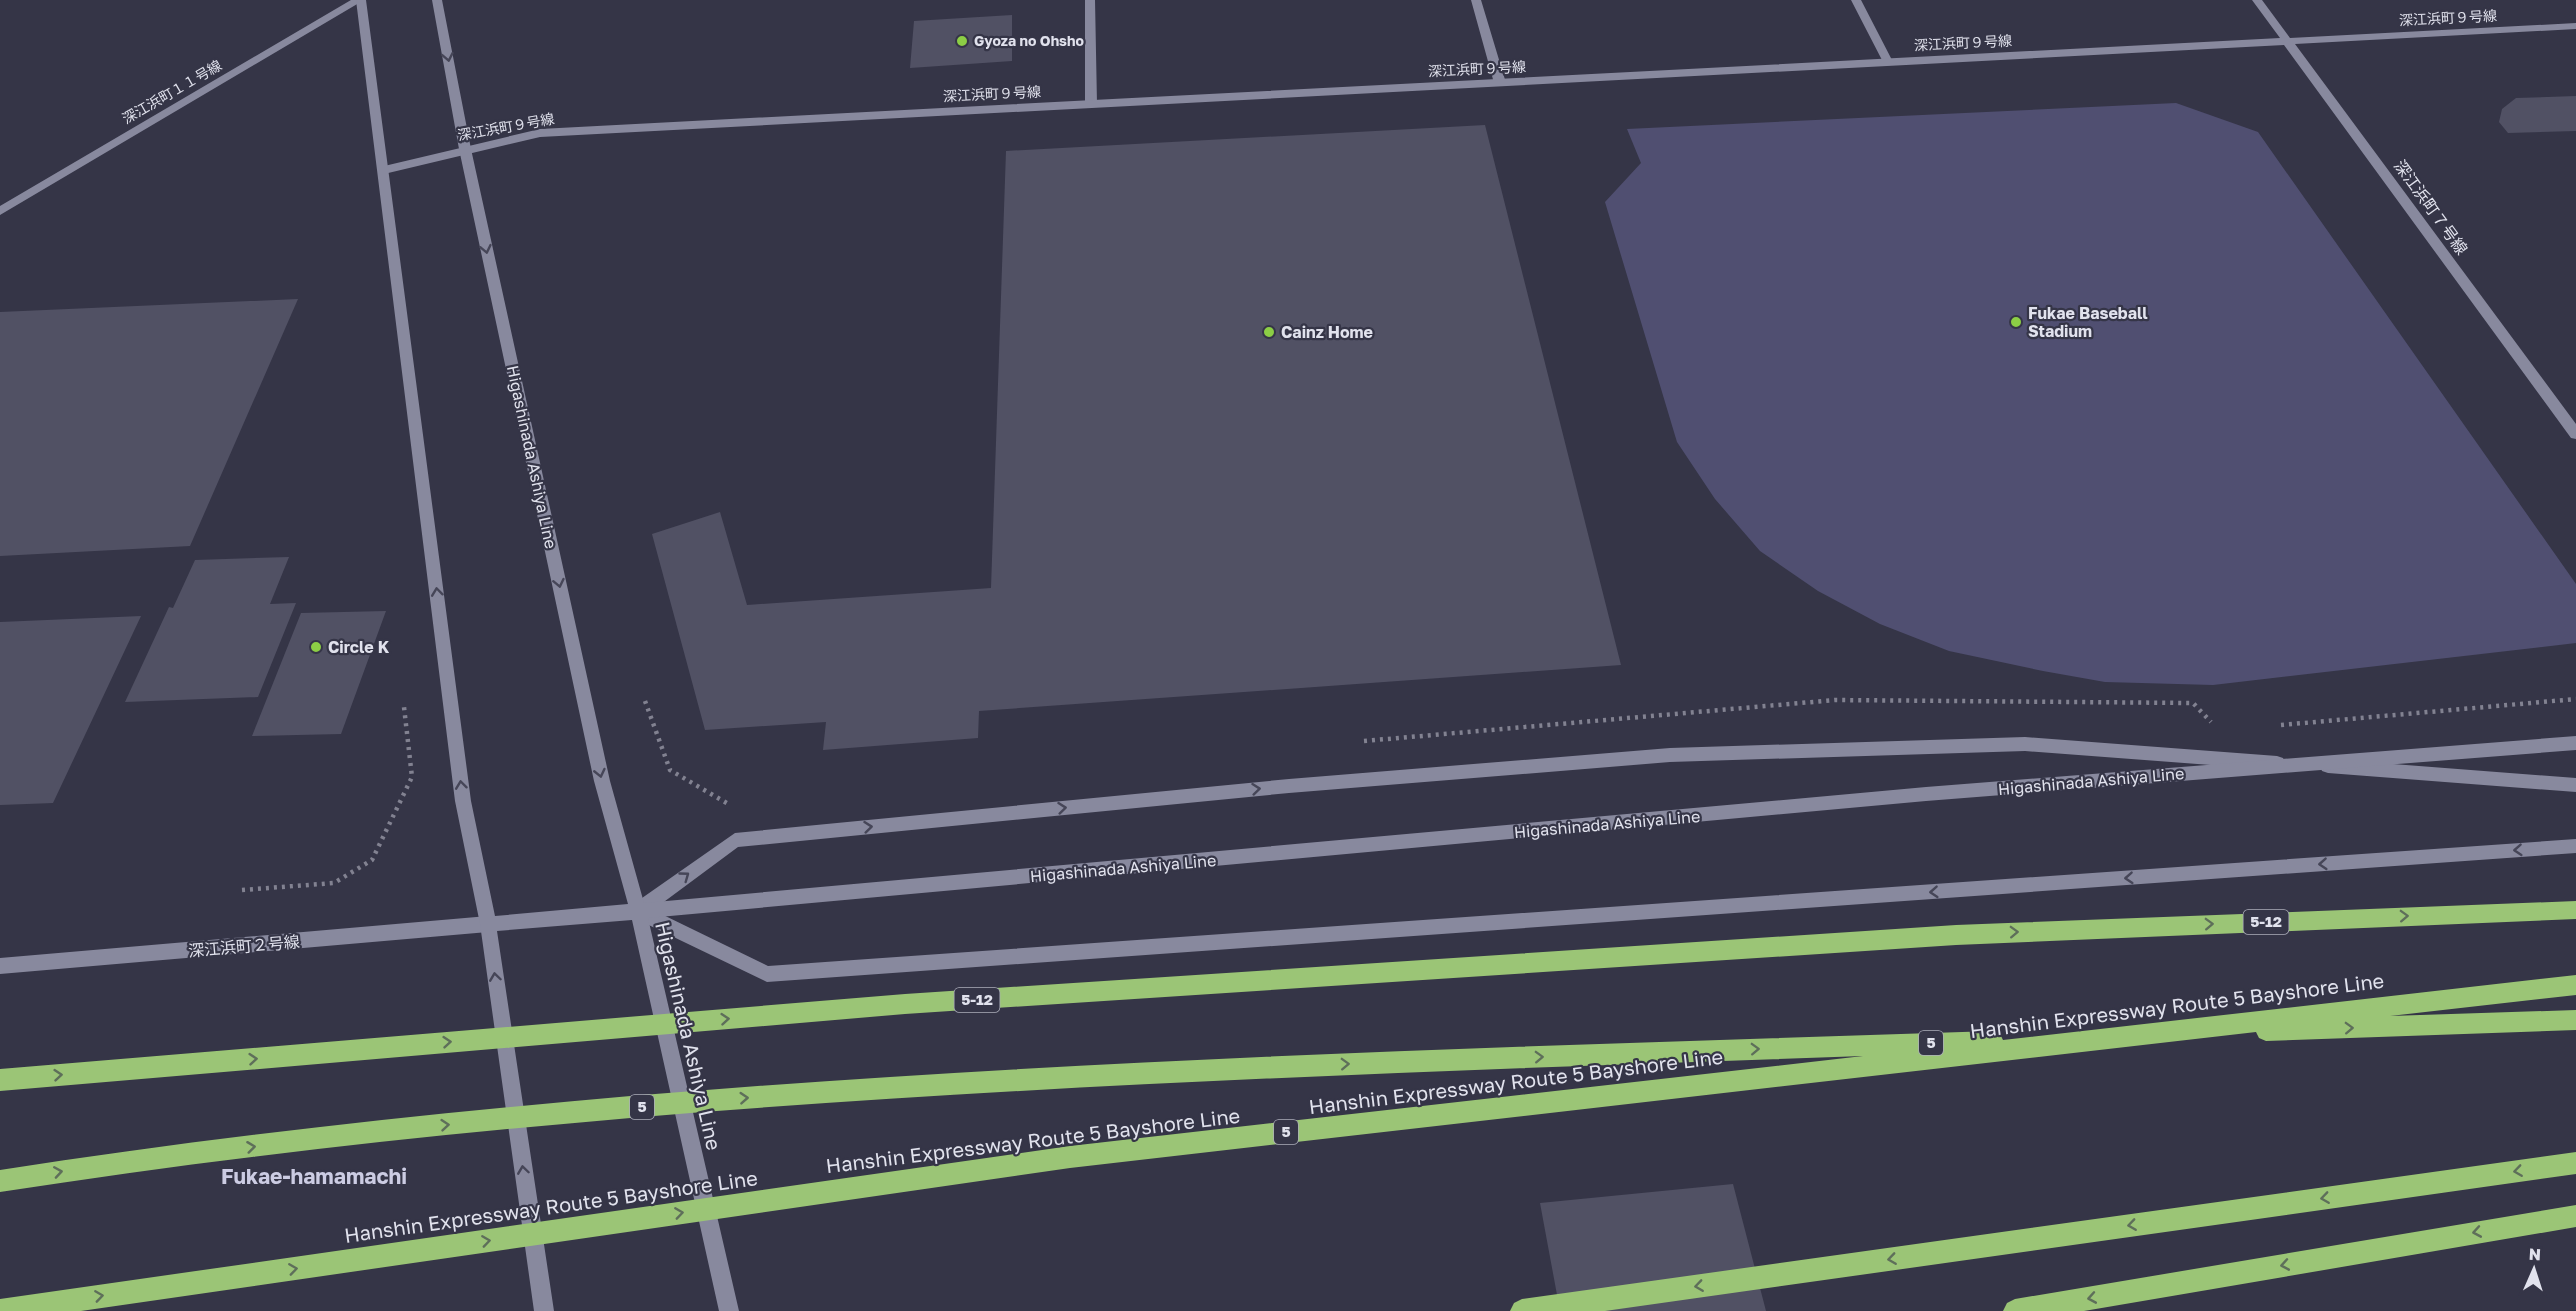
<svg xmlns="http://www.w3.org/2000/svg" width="2576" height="1311" viewBox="0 0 2576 1311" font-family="'Golos Text','Noto Sans JP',sans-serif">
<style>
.green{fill:#504f71}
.building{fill:#515164}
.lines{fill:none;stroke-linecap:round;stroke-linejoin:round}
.path{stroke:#828291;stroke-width:4.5;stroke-dasharray:3 5;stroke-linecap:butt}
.minor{fill:#88899e;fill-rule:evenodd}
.tertiary{fill:#88899e;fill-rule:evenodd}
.secondary{fill:#88899e;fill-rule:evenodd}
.motorway{fill:#9bc576;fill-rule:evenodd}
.oneway{stroke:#464658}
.oneway2{stroke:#5e6f5a}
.poi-dot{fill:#8cce45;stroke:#353547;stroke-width:2}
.labels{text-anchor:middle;stroke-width:4.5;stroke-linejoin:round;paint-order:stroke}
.far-street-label{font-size:14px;fill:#e1e2ed;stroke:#353547}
.far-poi-label{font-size:14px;font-weight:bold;fill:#e1e2ed;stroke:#353547;text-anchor:start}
.shield{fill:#353547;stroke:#adaebb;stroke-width:1.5}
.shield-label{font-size:15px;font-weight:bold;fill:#e1e2ed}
.street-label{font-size:16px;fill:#e1e2ed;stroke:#353547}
.poi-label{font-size:16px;font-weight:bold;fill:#e1e2ed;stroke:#353547;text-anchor:start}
.near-street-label{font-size:20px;fill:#e1e2ed;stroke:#353547}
.near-neighbourhood-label{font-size:21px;font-weight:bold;fill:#cccce3;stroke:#353547}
</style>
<rect width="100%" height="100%" fill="#353547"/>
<!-- green -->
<path class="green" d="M2176 103 2258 132 2576 584V643L2213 685 2105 682 2043 671 1949 651 1880 624 1818 591 1760 551 1715 499 1677 442 1605 202 1641 163 1627 129Z"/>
<!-- building -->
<path class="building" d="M1012 15V61L910 68 914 21Z
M2576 96V131L2508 133 2499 122 2502 109 2516 98Z
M1485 125 1621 665 979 711 978 738 823 750 826 722 705 730 652 534 720 512 747 605 991 588 1006 151Z
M298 299 190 546 0 556V312Z
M289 557 270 604 296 603 258 697 125 702 169 607 173 608 195 560Z
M386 611 341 734 252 736 301 613Z
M141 616 53 803 0 805V622Z
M1733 1184 1766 1311H1560L1540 1203Z"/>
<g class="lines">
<!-- path -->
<path class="path" d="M645 701 670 770 730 805
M2281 725 2576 699
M1364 741 1835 700 2193 703 2211 722
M242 890 334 883 372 860 412 777 404 707"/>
<!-- minor -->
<path class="minor" d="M1085 0H1095L1097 104 1091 108 1085 104Z
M1471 0H1481L1506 83 1504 85 1500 86 1494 83Z
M1851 0H1861L1893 62 1892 64 1888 65 1883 62Z
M2025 737 2277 756 2283 758 2285 763 2283 768 2277 770 2025 751 1670 762 1289 793 738 847 653 910 768 966 2576 839V853L767 982 632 917 630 911 632 905 735 833 1289 779 1670 748Z
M2328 759 2576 778V792L2328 773 2322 771 2320 766 2322 761Z"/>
<!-- tertiary -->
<path class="tertiary" d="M351 0H364L0 215V206Z
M2252 0H2262L2290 38 2576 23V29L2295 44 2576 424V439L2571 438 2284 45 540 137 384 174 378 170 380 167 540 129 2280 38Z
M488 916 494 918 496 924 494 930 488 932 0 974V958Z"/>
<!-- secondary -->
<path class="secondary" d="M356 0H366L471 801 495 916 628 904 594 781 459 149 432 0H442L471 149 610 781 644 903 1926 787 2576 736V750L1926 801 648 918 739 1311H719L632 920 497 931 554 1311H534L480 924 455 801Z"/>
<!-- motorway -->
<path class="motorway" d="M2576 901V919L1956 945 905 1014 0 1091V1069L905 994 1956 925Z
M2576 975V995L2390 1016 2576 1010V1030L2266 1041 2259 1038 2256 1032 1070 1168 81 1311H0V1299L1070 1146 1863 1056C1242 1078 616 1096 0 1192V1170C659 1068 1328 1053 1993 1031L2000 1034 2003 1040Z
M2576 1152V1174L1605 1311H1510L1514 1303 1522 1299Z
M2576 1205V1227L2084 1311H2003L2007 1303 2015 1299Z"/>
</g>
<!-- one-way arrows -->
<defs><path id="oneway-chevron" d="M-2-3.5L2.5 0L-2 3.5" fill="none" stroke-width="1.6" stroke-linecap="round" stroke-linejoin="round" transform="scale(1.5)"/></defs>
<g class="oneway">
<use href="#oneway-chevron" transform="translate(448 57) rotate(79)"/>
<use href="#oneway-chevron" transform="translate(486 249) rotate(78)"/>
<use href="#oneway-chevron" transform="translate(559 583) rotate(78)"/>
<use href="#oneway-chevron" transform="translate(437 592) rotate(-97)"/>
<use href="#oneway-chevron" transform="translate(600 773) rotate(77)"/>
<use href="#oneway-chevron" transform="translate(461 785) rotate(-97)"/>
<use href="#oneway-chevron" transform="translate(1256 789) rotate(-6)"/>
<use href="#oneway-chevron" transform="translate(1062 808) rotate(-6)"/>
<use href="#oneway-chevron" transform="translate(868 827) rotate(-6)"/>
<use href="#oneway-chevron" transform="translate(2518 850) rotate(176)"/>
<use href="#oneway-chevron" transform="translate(2323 864) rotate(176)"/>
<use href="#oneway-chevron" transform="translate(685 876) rotate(-36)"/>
<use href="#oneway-chevron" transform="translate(2129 878) rotate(176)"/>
<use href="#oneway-chevron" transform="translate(1934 892) rotate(176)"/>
<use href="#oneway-chevron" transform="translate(495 977) rotate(-98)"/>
<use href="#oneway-chevron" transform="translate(523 1170) rotate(-98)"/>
</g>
<g class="oneway2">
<use href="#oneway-chevron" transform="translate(2404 916) rotate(-2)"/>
<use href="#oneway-chevron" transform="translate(2209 924) rotate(-2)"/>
<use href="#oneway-chevron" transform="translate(2014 932) rotate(-2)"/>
<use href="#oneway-chevron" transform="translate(725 1019) rotate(-5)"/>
<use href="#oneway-chevron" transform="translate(2349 1028) rotate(-2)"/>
<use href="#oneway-chevron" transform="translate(447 1042) rotate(-5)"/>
<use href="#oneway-chevron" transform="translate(1755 1049) rotate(-2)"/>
<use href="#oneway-chevron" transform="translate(1539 1057) rotate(-2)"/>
<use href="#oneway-chevron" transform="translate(253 1059) rotate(-5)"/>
<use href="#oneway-chevron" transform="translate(1345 1064) rotate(-2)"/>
<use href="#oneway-chevron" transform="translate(58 1075) rotate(-5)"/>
<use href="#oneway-chevron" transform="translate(744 1098) rotate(-4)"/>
<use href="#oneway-chevron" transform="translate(445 1125) rotate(-5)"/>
<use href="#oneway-chevron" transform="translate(251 1147) rotate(-7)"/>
<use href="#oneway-chevron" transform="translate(2518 1171) rotate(172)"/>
<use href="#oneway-chevron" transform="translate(58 1172) rotate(-9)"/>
<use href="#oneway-chevron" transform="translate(2325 1198) rotate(172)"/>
<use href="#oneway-chevron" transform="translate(679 1213) rotate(-8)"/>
<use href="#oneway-chevron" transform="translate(2132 1225) rotate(172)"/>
<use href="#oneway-chevron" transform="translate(2477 1232) rotate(170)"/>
<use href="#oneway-chevron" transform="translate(486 1241) rotate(-8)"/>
<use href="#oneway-chevron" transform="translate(1892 1259) rotate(172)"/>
<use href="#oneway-chevron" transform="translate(2285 1265) rotate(170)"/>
<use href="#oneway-chevron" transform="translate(293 1269) rotate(-8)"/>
<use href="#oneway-chevron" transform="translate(1699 1286) rotate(172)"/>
<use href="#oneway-chevron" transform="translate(99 1296) rotate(-8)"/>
<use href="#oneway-chevron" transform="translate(2092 1298) rotate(170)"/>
</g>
<!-- markers -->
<g class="poi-dot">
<circle cx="962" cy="41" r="6"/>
<circle cx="2016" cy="322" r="6"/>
<circle cx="1269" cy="332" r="6"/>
<circle cx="316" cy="647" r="6"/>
</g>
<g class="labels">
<!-- far-street labels -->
<g class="far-street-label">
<text transform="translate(2448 18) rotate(-3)" y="5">深江浜町９号線</text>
<text transform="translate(1963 43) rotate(-3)" y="5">深江浜町９号線</text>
<text transform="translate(1477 69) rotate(-3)" y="5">深江浜町９号線</text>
<text transform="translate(172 92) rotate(-30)" y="5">深江浜町１１号線</text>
<text transform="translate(992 94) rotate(-3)" y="5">深江浜町９号線</text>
<text transform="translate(506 127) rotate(-10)" y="5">深江浜町９号線</text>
</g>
<!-- far-poi labels -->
<g class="far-poi-label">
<text x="974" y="46">Gyoza no Ohsho</text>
</g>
<!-- shield labels -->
<g class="shield">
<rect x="2243.5" y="910" width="45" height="24" rx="4.5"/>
<rect x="954.5" y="988" width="45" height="24" rx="4.5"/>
<rect x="1919" y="1031" width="24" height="24" rx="4.5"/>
<rect x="630" y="1095" width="24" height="24" rx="4.5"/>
<rect x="1274" y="1120" width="24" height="24" rx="4.5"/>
</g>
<g class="shield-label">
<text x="2266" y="927">5-12</text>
<text x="977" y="1005">5-12</text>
<text x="1931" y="1048">5</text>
<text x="642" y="1112">5</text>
<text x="1286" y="1137">5</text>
</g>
<!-- street labels -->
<g class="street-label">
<text transform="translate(2431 207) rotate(54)" y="6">深江浜町７号線</text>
<text transform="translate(532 457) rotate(78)" y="6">Higashinada Ashiya Line</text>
<text transform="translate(2091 781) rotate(-5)" y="6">Higashinada Ashiya Line</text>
<text transform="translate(1607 824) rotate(-5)" y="6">Higashinada Ashiya Line</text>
<text transform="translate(1123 868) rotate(-5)" y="6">Higashinada Ashiya Line</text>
<text transform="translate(244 946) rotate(-5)" y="6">深江浜町２号線</text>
</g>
<!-- poi labels -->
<g class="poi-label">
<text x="2028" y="319">Fukae Baseball<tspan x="2028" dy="18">Stadium</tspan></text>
<text x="1281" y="338">Cainz Home</text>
<text x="328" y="653">Circle K</text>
</g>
<!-- near-street labels -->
<g class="near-street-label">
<text transform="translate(2177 1006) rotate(-7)" y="7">Hanshin Expressway Route 5 Bayshore Line</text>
<text transform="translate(688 1036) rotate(77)" y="7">Higashinada Ashiya Line</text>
<text transform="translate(1516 1082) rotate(-7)" y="7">Hanshin Expressway Route 5 Bayshore Line</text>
<text transform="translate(1033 1141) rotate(-7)" y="7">Hanshin Expressway Route 5 Bayshore Line</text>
<text transform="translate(551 1207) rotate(-8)" y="7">Hanshin Expressway Route 5 Bayshore Line</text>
</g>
<!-- near-neighbourhood labels -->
<g class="near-neighbourhood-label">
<text x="314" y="1184">Fukae-hamamachi</text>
</g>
</g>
<!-- north arrow -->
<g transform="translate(2534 1269) rotate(3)" stroke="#353547" stroke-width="4.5" paint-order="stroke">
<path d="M0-4.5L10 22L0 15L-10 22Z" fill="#e1e2ed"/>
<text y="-9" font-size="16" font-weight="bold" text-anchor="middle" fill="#e1e2ed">N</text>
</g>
</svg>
